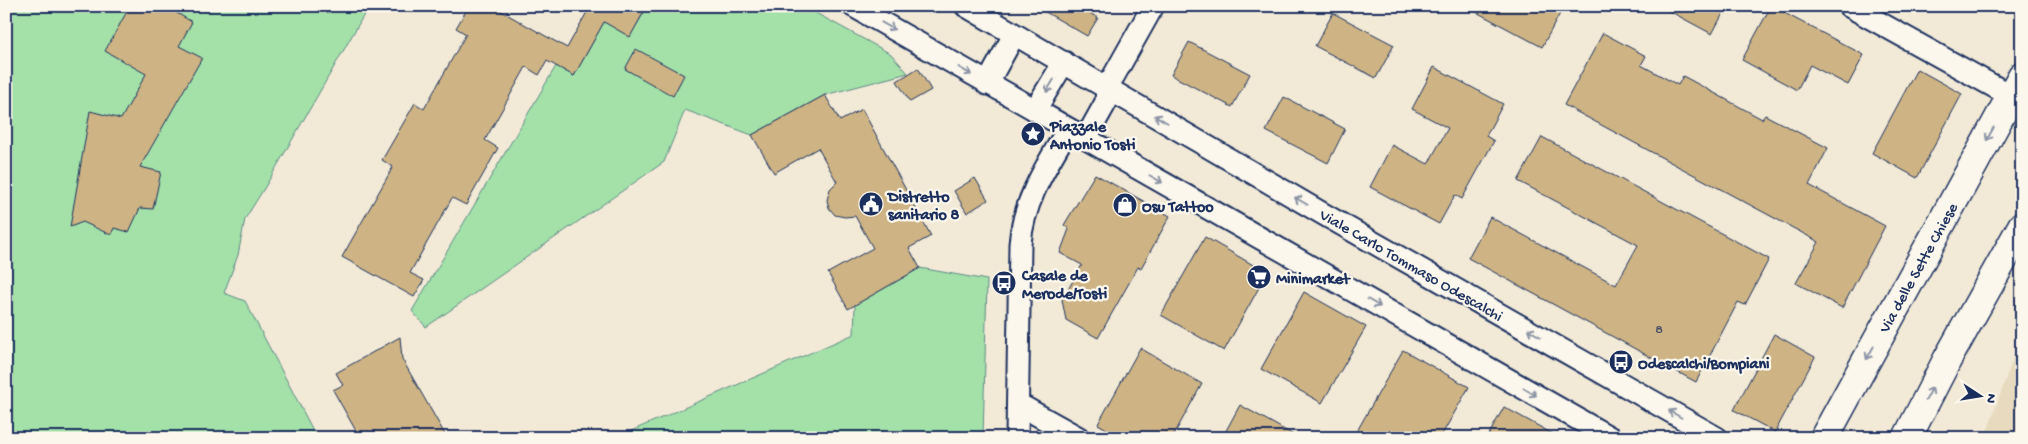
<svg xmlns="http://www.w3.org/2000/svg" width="2028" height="444" viewBox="0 0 2028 444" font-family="'Gochi Hand',sans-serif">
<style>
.built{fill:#e7dabe}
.green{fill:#a3e1a9;stroke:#5f8884}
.building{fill:#ceb484;stroke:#1b2f5e}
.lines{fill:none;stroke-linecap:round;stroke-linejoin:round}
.street-casing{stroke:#1b2f5e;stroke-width:25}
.secondary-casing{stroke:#1b2f5e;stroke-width:31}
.street{stroke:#fbf7ec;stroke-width:21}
.secondary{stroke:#fbf7ec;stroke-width:28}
.oneway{stroke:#8b93a5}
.labels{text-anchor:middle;stroke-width:4.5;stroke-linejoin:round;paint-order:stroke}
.number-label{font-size:14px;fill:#485068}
.poi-label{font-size:16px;font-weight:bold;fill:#1b2f5e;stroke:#fbf7ec;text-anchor:start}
.street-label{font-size:16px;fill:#1b2f5e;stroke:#fbf7ec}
</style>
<rect width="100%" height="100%" fill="#f2ead7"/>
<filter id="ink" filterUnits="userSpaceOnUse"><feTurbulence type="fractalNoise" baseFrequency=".02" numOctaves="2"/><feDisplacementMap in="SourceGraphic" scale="10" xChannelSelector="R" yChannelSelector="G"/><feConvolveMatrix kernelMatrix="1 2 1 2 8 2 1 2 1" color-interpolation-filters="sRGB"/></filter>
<g filter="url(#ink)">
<!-- built -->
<path class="built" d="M2022 332V438H1985L2003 387Z"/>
<!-- green -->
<path class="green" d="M6 6H369L265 187 245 219 238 255 224 293 245 301 317 438H6Z
M648 6H803L891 54 908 73 825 95 752 135 685 110 664 162 426 327 412 311 556 66 574 76 604 22 630 36Z
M920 268 987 280 983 438H615L854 334 855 305Z"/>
<!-- building -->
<path class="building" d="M130 6H165L192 22 179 46 202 58 140 167 161 172 153 209 140 208 129 232 114 228 111 235 83 222 70 227 90 111 121 119 146 74 105 51Z
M469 6H492L567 48 587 12 577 6H647L630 37 604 22 574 76 547 61 539 75 526 67 485 140 498 148 466 205 452 198 410 273 424 280 414 297 342 257 393 167 382 160 415 103 424 109 466 34 456 28Z
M1035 6H1078L1098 18 1087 36Z
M1465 6H1564L1542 47Z
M1660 6H1727L1712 34Z
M1771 6 1864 55 1848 85 1810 65 1797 90 1742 60Z
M1333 13 1394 45 1376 78 1315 46Z
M1603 33 1646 56 1641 65 1678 85 1683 76 1762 119 1765 115 1828 148 1809 185 1885 226 1842 308 1796 283 1819 242 1564 105Z
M1189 42 1250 74 1232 107 1171 75Z
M636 49 684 75 673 96 625 69Z
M1434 67 1503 104 1486 136 1494 141 1462 199 1455 195 1439 224 1370 187 1392 145 1428 164 1448 128 1412 109Z
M918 68 931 90 910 102 897 81Z
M1917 69 1962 94 1917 178 1872 153Z
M825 95 840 121 862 109 931 236 909 248 920 268 848 309 828 273 873 248 855 216 845 217 835 215 829 208 827 200 830 189 837 182 818 148 774 173 752 135Z
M1284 97 1345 129 1328 163 1266 131Z
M1542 137 1769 259 1745 305 1738 302 1696 382 1468 258 1490 217 1616 285 1638 245 1518 181Z
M1095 174 1170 216 1141 268 1138 267 1098 338 1066 320 1062 300 1082 265 1060 253 1069 229 1064 225Z
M975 178 988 200 967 213 954 191Z
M1205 237 1267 273 1224 351 1161 315Z
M1304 292 1366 327 1322 403 1261 369Z
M1774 334 1815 357 1775 432 1734 410Z
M400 337 402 359 447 438H360L333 390 343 385 336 373Z
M1140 348 1202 384 1172 438H1122L1098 424Z
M1403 350 1469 387 1440 438H1353Z
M1240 405 1299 438H1222Z
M1504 407 1560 438H1487Z"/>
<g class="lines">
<defs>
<path id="street" d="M853 6 1611 438
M966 6 1325 215 1717 438
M1849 6 2022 102
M987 84 1014 35
M1035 110 1064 62
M1086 138 1106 102 1107 88 1153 6
M1018 404 1079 438
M1017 438 1020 244C1023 201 1047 165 1068 129"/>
<path id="secondary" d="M1824 438 2022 76
M1907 438 1947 360 2022 226"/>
</defs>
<!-- street casing -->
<use href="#street" class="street-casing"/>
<!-- secondary casing -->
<use href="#secondary" class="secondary-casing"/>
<!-- street -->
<use href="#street" class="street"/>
<!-- secondary -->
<use href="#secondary" class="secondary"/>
</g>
<!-- one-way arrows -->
<defs><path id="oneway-shaft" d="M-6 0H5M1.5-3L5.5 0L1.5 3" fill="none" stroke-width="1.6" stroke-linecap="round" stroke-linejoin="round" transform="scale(1.25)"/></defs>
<g class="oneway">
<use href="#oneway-shaft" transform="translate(888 26) rotate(29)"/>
<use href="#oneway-shaft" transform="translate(965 71) rotate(31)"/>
<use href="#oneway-shaft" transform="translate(1050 86) rotate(121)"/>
<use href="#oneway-shaft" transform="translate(1161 119) rotate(-150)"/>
<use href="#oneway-shaft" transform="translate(1990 134) rotate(119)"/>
<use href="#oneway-shaft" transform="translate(1156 179) rotate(30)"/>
<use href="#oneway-shaft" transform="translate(1301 201) rotate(-150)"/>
<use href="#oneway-shaft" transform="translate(1374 303) rotate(30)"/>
<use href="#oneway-shaft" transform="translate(1534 333) rotate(-150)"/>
<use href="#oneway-shaft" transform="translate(1870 353) rotate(119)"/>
<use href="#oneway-shaft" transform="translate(1530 392) rotate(30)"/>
<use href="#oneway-shaft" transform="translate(1929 394) rotate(-62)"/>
<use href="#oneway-shaft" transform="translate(1675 414) rotate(-150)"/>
</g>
</g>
<!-- icons -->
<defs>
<symbol id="sight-disc" viewBox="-11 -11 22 22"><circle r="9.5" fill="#1b2f5e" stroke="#fbf7ec"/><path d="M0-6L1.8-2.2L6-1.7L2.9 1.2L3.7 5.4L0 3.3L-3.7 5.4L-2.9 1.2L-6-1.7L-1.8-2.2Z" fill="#fff"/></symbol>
<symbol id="civic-disc" viewBox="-11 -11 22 22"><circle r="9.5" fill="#1b2f5e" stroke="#fbf7ec"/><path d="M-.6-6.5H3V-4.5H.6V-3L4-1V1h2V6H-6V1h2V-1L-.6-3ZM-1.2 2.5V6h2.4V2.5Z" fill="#fff"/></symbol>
<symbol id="shop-disc" viewBox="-11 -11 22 22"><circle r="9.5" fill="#1b2f5e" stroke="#fbf7ec"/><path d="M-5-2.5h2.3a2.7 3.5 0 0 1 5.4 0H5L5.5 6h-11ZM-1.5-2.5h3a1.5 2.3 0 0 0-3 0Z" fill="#fff"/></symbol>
<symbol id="supermarket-disc" viewBox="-11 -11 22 22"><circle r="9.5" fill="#1b2f5e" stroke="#fbf7ec"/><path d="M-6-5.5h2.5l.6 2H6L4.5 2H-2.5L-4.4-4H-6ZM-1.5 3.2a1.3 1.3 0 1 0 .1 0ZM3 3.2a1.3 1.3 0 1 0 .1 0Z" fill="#fff"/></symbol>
<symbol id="bus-disc" viewBox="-11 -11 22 22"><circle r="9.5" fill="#1b2f5e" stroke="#fbf7ec"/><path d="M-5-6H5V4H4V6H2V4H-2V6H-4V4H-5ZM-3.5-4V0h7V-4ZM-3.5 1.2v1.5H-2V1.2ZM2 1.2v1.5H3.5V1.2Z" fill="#fff"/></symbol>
</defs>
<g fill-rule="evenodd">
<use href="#sight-disc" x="1019" y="120" width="28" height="28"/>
<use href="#civic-disc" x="857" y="190" width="28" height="28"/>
<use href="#shop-disc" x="1111" y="191" width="28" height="28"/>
<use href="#supermarket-disc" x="1245" y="263" width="28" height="28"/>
<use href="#bus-disc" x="990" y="269" width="28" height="28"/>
<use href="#bus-disc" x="1607" y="348" width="28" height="28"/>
</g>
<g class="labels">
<!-- number labels -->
<g class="number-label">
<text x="1659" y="333">8</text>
</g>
<!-- poi labels -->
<g class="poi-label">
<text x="1050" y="131">Piazzale<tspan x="1050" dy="18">Antonio Tosti</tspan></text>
<text x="888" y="201">Distretto<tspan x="888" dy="18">sanitario 8</tspan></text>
<text x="1142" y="211">Osu Tattoo</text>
<text x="1022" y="280">Casale de<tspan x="1022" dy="18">Merode/Tosti</tspan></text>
<text x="1276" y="283">Minimarket</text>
<text x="1638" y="368">Odescalchi/Bompiani</text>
</g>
<!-- street labels -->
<g class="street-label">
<text transform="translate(1412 264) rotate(30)" y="6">Viale Carlo Tommaso Odescalchi</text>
<text transform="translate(1917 267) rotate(-61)" y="6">Via delle Sette Chiese</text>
</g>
</g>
<!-- margin -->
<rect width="2028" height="444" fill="none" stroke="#fbf7ec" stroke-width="25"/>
<rect x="12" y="12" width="2003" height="419" fill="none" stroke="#1b2f5e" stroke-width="2" filter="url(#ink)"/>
<!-- north arrow -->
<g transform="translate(1980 396) rotate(102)" stroke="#fbf7ec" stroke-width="4" paint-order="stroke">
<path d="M0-4L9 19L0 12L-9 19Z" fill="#1b2f5e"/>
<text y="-8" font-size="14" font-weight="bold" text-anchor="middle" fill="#1b2f5e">N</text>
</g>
</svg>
